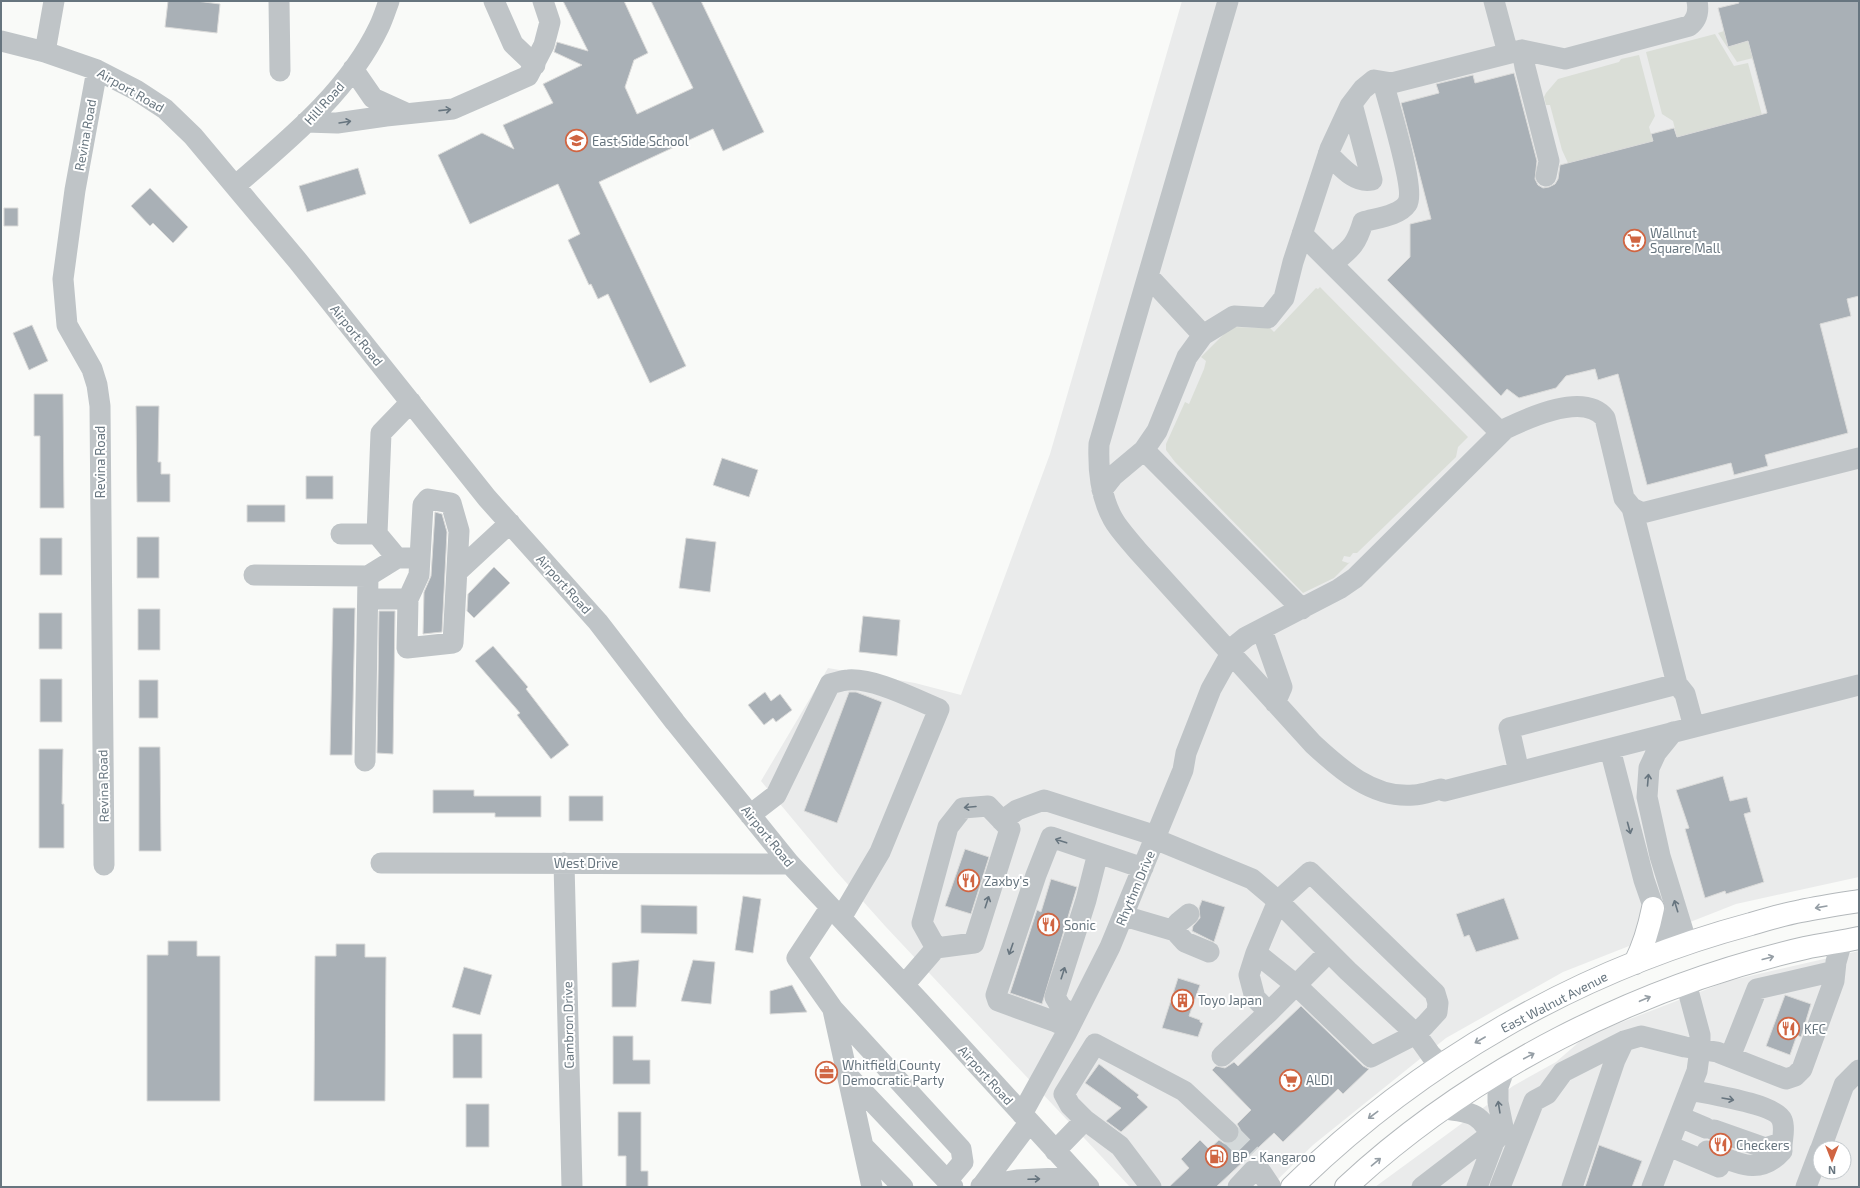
<svg xmlns="http://www.w3.org/2000/svg" width="1860" height="1188" viewBox="0 0 1860 1188" font-family="'Exo 2',sans-serif">
<style>
.built{fill:#eaebeb;fill-rule:evenodd}
.green{fill:#daded7}
.building{fill:#a9b0b6;stroke:#dbdbda}
.lines{fill:none;stroke-linecap:round;stroke-linejoin:round}
.minor-tunnel{stroke:#d4d9da;stroke-width:21;stroke-dasharray:21 10;stroke-linecap:butt}
.major-casing{stroke:#b3b8bb;stroke-width:24}
.minor{stroke:#bfc4c7;stroke-width:21}
.major{stroke:#fff;stroke-width:22}
.oneway{stroke:#67757f}
.oneway2{stroke:#959ea5}
.labels{text-anchor:middle;stroke-width:4;stroke-linejoin:round;paint-order:stroke}
.street-label{font-size:13px;fill:#67757f;stroke:#fff}
.poi-label{font-size:13px;fill:#67757f;stroke:#fff;text-anchor:start}
</style>
<rect width="100%" height="100%" fill="#f9faf8"/>
<!-- built -->
<path class="built" d="M1182 1H1859V877L1736 904 1563 972 1446 1038 1313 1145 1270 1187H1130L886 927 835 870 761 781 828 668 915 683 961 695 1050 454Z
M1859 951V1187H1375L1513 1086 1556 1062 1586 1036 1728 981ZM1820 1148H1844V1172H1820Z"/>
<!-- green -->
<path class="green" d="M1724 31 1728 47 1748 41 1753 58 1737 62 1718 33Z
M1715 34 1734 66 1748 63 1762 115 1677 137 1673 121 1662 114 1646 52Z
M1639 55 1655 116 1649 127 1653 141 1568 163 1562 150 1550 105H1546L1544 97 1546 93 1558 79 1619 62 1621 59Z
M1320 287 1468 437 1458 447 1456 457 1357 553H1353L1350 557 1344 556 1342 561 1348 563 1350 562 1334 578 1303 593 1175 462 1166 450V444L1185 402 1189 404 1204 369 1206 361 1201 357 1231 327 1270 328 1274 332 1316 288 1318 289Z"/>
<!-- building -->
<path class="building" d="M168 1H196L220 4 217 33 165 27Z
M563 1H624L648 53 634 60 625 87 637 114 693 88 651 1H701L764 132 723 151 713 129 599 182 686 366 650 383 608 294 598 299 591 284 589 285 568 240 580 234 558 184 470 224 438 155 482 133 514 149 503 125 553 103 543 84 582 65 554 52 557 42 588 51Z
M1738 1H1859V296L1847 299 1851 316 1820 324 1848 433 1765 455 1768 466 1734 475 1731 463 1647 485 1618 374 1598 380 1595 369 1566 376 1556 388 1519 398 1507 389 1501 396 1387 280 1410 257V224L1431 219 1401 103 1439 93 1436 84 1473 75 1475 83 1514 73 1537 161 1535 179 1538 185 1543 188 1549 187 1555 184 1558 179 1560 165 1653 141 1651 134 1674 128 1677 137 1767 113 1748 41 1728 47 1718 8 1739 3Z
M358 168 366 194 307 212 299 186Z
M150 188 188 227 173 243 153 223 150 226 131 206Z
M4 208H18V226H4Z
M32 325 48 361 29 370 13 333Z
M34 394H63L64 508H40V436H34Z
M136 406H159L158 462H161V474H170V502H137Z
M722 458 758 470 749 497 713 485Z
M306 476H333V499H306Z
M247 505H285V522H247Z
M435 512 442 514 447 532 442 632 423 634 424 592 431 576Z
M137 537H159V578H137Z
M40 538H62V575H40Z
M686 538 716 542 710 592 679 588Z
M494 567 510 583 474 618 467 611 468 594Z
M333 608H355L352 755H330Z
M138 609H160V650H138Z
M379 611H395L393 754 377 753Z
M39 613H62V649H39Z
M863 616 900 620 897 656 859 652Z
M493 646 528 687 526 689 569 745 551 759 517 715 520 713 475 661Z
M40 679H62V722H40Z
M139 680H158V718H139Z
M765 692 771 701 780 694 792 710 776 722 773 718 764 725 748 705Z
M849 692H856L882 702 837 823 804 811Z
M139 747H160L161 851H139Z
M39 749H63L62 804H64V848H39Z
M1723 776 1730 801 1747 797 1751 812 1744 814 1764 882 1726 894 1725 891 1705 898 1685 829 1689 828 1676 790Z
M433 790H474V796H541V817H495V813H433Z
M569 796H603V821H569Z
M965 849 989 857 971 914 945 906Z
M1051 879 1077 887 1042 1004 1010 993 1037 910 1041 912Z
M743 896 761 899 753 953 735 950Z
M1504 898 1519 939 1476 952 1469 935 1464 937 1456 914Z
M1202 900 1225 907 1214 942 1192 931 1193 926 1200 918 1199 908Z
M641 905 697 906V934L641 933Z
M168 941H197V956H220V1101H147V955H168Z
M336 944H365V957H386L385 1101H314L315 956H336Z
M639 960 636 1007H612V963Z
M693 960 715 962 711 1004 681 1001Z
M464 967 492 975 480 1015 452 1007Z
M1178 978 1200 985 1189 1016 1200 1020V1022L1203 1023 1198 1037 1162 1028Z
M792 985 807 1012 770 1014V991Z
M1785 995 1811 1004 1801 1037 1797 1035 1790 1055 1766 1046Z
M1301 1006 1363 1066 1369 1069 1343 1094 1338 1089 1283 1142 1274 1133 1216 1187H1169L1189 1168 1181 1159 1200 1140 1209 1149 1219 1140 1225 1144 1232 1143 1236 1140 1240 1135V1129L1237 1124 1251 1110 1212 1070 1216 1066 1225 1068 1234 1062 1238 1066Z
M453 1034H482V1078H453Z
M613 1036H633V1060H650V1084H613Z
M1099 1064 1139 1095 1137 1097 1148 1107 1121 1132 1106 1121 1121 1108 1085 1083Z
M466 1104H489V1147H466Z
M618 1112H641V1171H648V1187H626V1156H618Z
M1599 1145 1642 1161 1632 1187H1585Z"/>
<g class="lines">
<!-- minor-tunnel -->
<path class="minor-tunnel" d="M1228 1132 1251 1155"/>
<defs>
<path id="major" d="M1635 963C1644 945 1649 928 1653 908
M1292 1187C1419 1062 1579 970 1751 924 1768 919 1785 914 1801 911 1820 907 1840 904 1859 901
M1346 1187C1472 1070 1638 986 1805 948 1823 944 1841 942 1859 938"/>
</defs>
<!-- major casing -->
<use href="#major" class="major-casing"/>
<!-- minor -->
<path class="minor" d="M279 1 280 71
M494 1 513 44 535 65
M1228 1 1099 444C1098 469 1100 496 1113 519 1119 530 1130 541 1138 551L1313 744C1340 769 1373 799 1414 795 1422 795 1432 791 1441 789L1444 791 1859 685
M1494 1 1508 53
M1 41 45 52 97 70 136 90 165 109 193 136 297 260 487 498 598 622 675 722 790 864 919 1001 1089 1187
M1522 50 1525 67 1549 161 1546 176
M45 52 54 1
M353 69 373 98 406 113
M97 70 75 190 63 279 67 325 92 369 97 385 100 406 104 865
M306 122 337 123 386 116 453 109 528 76 544 45 550 22 543 1
M1328 154C1340 165 1354 184 1372 180L1352 104
M235 186C288 140 348 92 379 27 383 19 386 9 389 1
M1302 234 1501 433
M1332 264C1350 249 1356 246 1363 222 1376 218 1399 216 1407 204 1416 191 1388 101 1383 82
M1148 276 1203 335
M1144 450 1302 609
M1102 490 1113 476 1144 450 1157 431 1187 357 1203 335 1234 316 1268 318 1284 298 1293 262 1330 149 1350 106 1363 89 1374 80 1392 83 1522 50 1565 59 1689 26C1697 20 1699 11 1697 1
M1632 508 1677 684 1685 694 1694 727
M341 534H377L381 433 411 402
M397 558H420L423 505 428 499 451 503 459 531 453 643 407 648 408 599 419 575 420 558
M457 572 510 523
M254 575 368 576 397 558 377 534
M368 599H408
M1262 630 1282 687 1275 703
M1673 732 1656 753 1649 768 1647 797 1660 856 1687 944
M1610 749 1644 880 1668 949
M365 761 368 576
M1519 772 1509 728 1677 684
M750 815 776 795 830 684C835 683 842 680 848 680 875 678 914 699 939 709L880 852 841 918
M1002 821 1017 810 1044 800 1147 833 1155 839 1252 879 1278 901 1348 971 1416 1034 1431 1055 1441 1065
M381 863 790 864
M564 863 572 1187
M1310 872 1435 993 1438 1003 1437 1012 1425 1025 1416 1034 1371 1057 1296 985 1256 953 1278 901Z
M830 908 797 958 833 1009 961 1149 963 1162 947 1181
M1124 916 1175 931 1185 942 1209 952
M1175 931 1178 923 1189 914
M1256 953 1249 975 1255 998 1269 1012 1329 952
M904 985 936 948 974 943 1010 829 988 806 963 808 948 827 922 923 936 948
M833 1010 872 1187
M1075 1016 1061 1007 1055 997 1086 900 1098 853
M1069 1028 1056 1022 998 1001 996 995 1036 875 1051 837 1143 868
M1222 1056 1269 1012
M1730 1057 1757 989 1835 971
M849 1077 953 1187
M1690 1090C1708 1094 1776 1104 1782 1120 1786 1130 1781 1141 1782 1151 1758 1178 1735 1161 1707 1151
M1444 1109C1473 1112 1482 1114 1494 1142
M1022 1114 1066 1034 1110 947 1183 770 1186 753 1211 689 1235 646 1246 637 1339 589 1355 578 1505 429C1530 417 1584 392 1605 418L1624 498 1632 508 1642 513 1859 458
M1680 1117 1706 1128
M1714 1130 1765 1148 1781 1143
M863 1146 903 1187
M1669 1146 1719 1167
M1821 1148 1844 1085 1859 1070
M1055 1151 1085 1120
M981 1186 1017 1180 1079 1177
M981 1187 1029 1123
M1151 1187 1120 1146 1085 1120 1070 1105 1064 1094 1095 1044 1184 1091 1228 1132
M1238 1187 1253 1171 1261 1172 1271 1187
M1422 1187 1491 1134
M1477 1187 1494 1142 1500 1135 1503 1127 1498 1102V1087L1504 1070
M1500 1187 1534 1101 1547 1094 1563 1072 1624 1041 1641 1036 1685 1047 1717 1052 1786 1079 1795 1076 1802 1069 1834 981 1836 962 1842 941
M1572 1187 1615 1060 1624 1041
M1652 1187 1697 1071 1700 1049V1035L1686 983
M1806 1187 1820 1150"/>
<!-- major -->
<use href="#major" class="major"/>
</g>
<!-- one-way arrows -->
<defs><path id="oneway-shaft" d="M-6 0H5M1.5-3L5.5 0L1.5 3" fill="none" stroke-width="1.6" stroke-linecap="round" stroke-linejoin="round"/></defs>
<g class="oneway">
<use href="#oneway-shaft" transform="translate(445 110) rotate(-6)"/>
<use href="#oneway-shaft" transform="translate(345 122) rotate(-9)"/>
<use href="#oneway-shaft" transform="translate(1648 780) rotate(-85)"/>
<use href="#oneway-shaft" transform="translate(970 807) rotate(175)"/>
<use href="#oneway-shaft" transform="translate(1629 828) rotate(75)"/>
<use href="#oneway-shaft" transform="translate(1061 841) rotate(-162)"/>
<use href="#oneway-shaft" transform="translate(987 902) rotate(-72)"/>
<use href="#oneway-shaft" transform="translate(1676 906) rotate(-107)"/>
<use href="#oneway-shaft" transform="translate(1011 949) rotate(109)"/>
<use href="#oneway-shaft" transform="translate(1063 973) rotate(-72)"/>
<use href="#oneway-shaft" transform="translate(1728 1099) rotate(10)"/>
<use href="#oneway-shaft" transform="translate(1499 1107) rotate(-99)"/>
<use href="#oneway-shaft" transform="translate(1034 1179) rotate(-2)"/>
</g>
<g class="oneway2">
<use href="#oneway-shaft" transform="translate(1821 907) rotate(170)"/>
<use href="#oneway-shaft" transform="translate(1768 958) rotate(-15)"/>
<use href="#oneway-shaft" transform="translate(1645 999) rotate(-23)"/>
<use href="#oneway-shaft" transform="translate(1480 1040) rotate(150)"/>
<use href="#oneway-shaft" transform="translate(1529 1056) rotate(-28)"/>
<use href="#oneway-shaft" transform="translate(1373 1115) rotate(143)"/>
<use href="#oneway-shaft" transform="translate(1376 1162) rotate(-40)"/>
</g>
<!-- icons -->
<defs>
<symbol id="school-ring" viewBox="-11 -11 22 22"><circle r="9.5" fill="#fff" stroke="#d06542" stroke-width="1.5"/><path d="M0-5L7-2L0 1L-7-2ZM-4 1L0 2.5L4 1V4Q0 6-4 4Z" fill="#d06542"/></symbol>
<symbol id="supermarket-ring" viewBox="-11 -11 22 22"><circle r="9.5" fill="#fff" stroke="#d06542" stroke-width="1.5"/><path d="M-6-5.5h2.5l.6 2H6L4.5 2H-2.5L-4.4-4H-6ZM-1.5 3.2a1.3 1.3 0 1 0 .1 0ZM3 3.2a1.3 1.3 0 1 0 .1 0Z" fill="#d06542"/></symbol>
<symbol id="restaurant-ring" viewBox="-11 -11 22 22"><circle r="9.5" fill="#fff" stroke="#d06542" stroke-width="1.5"/><path d="M-5-6h1v4h1v-4h1v4h1v-4h1v5L-1.5 .5V6h-2V.5L-5-1ZM5-6V6H3V1.5H1.5Q1.5-4 5-6Z" fill="#d06542"/></symbol>
<symbol id="building-ring" viewBox="-11 -11 22 22"><circle r="9.5" fill="#fff" stroke="#d06542" stroke-width="1.5"/><path d="M-4-6H4V6H1V3H-1V6H-4ZM-2.5-4.3h1.7v1.8h-1.7ZM.8-4.3h1.7v1.8H.8ZM-2.5-1h1.7V.8h-1.7ZM.8-1h1.7V.8H.8Z" fill="#d06542"/></symbol>
<symbol id="office-ring" viewBox="-11 -11 22 22"><circle r="9.5" fill="#fff" stroke="#d06542" stroke-width="1.5"/><path d="M-6-3h4V-5.5h4V-3h4V5H-6ZM-1-4.5V-3h2v-1.5ZM-6 0V1H6V0Z" fill="#d06542"/></symbol>
<symbol id="fuel-ring" viewBox="-11 -11 22 22"><circle r="9.5" fill="#fff" stroke="#d06542" stroke-width="1.5"/><path d="M-5.5-6h7V0h2V4h1.3V-2.5L3-4.5l.8-.8L6-3V5H2.5V1h-1V6h-7ZM-4.2-4.7v3.2H.2V-4.7Z" fill="#d06542"/></symbol>
</defs>
<g fill-rule="evenodd">
<use href="#school-ring" x="564" y="128" width="25" height="25"/>
<use href="#supermarket-ring" x="1622" y="228" width="25" height="25"/>
<use href="#restaurant-ring" x="956" y="868" width="25" height="25"/>
<use href="#restaurant-ring" x="1036" y="912" width="25" height="25"/>
<use href="#building-ring" x="1170" y="988" width="25" height="25"/>
<use href="#restaurant-ring" x="1776" y="1016" width="25" height="25"/>
<use href="#office-ring" x="814" y="1060" width="25" height="25"/>
<use href="#supermarket-ring" x="1278" y="1068" width="25" height="25"/>
<use href="#restaurant-ring" x="1708" y="1132" width="25" height="25"/>
<use href="#fuel-ring" x="1204" y="1144" width="25" height="25"/>
</g>
<g class="labels">
<!-- street labels -->
<g class="street-label">
<text transform="translate(131 90) rotate(30)" y="5">Airport Road</text>
<text transform="translate(324 103) rotate(-48)" y="5">Hill Road</text>
<text transform="translate(85 135) rotate(-80)" y="5">Revina Road</text>
<text transform="translate(357 335) rotate(51)" y="5">Airport Road</text>
<text transform="translate(100 462) rotate(-90)" y="5">Revina Road</text>
<text transform="translate(564 584) rotate(48)" y="5">Airport Road</text>
<text transform="translate(103 786) rotate(-91)" y="5">Revina Road</text>
<text transform="translate(768 836) rotate(51)" y="5">Airport Road</text>
<text x="586" y="868">West Drive</text>
<text transform="translate(1135 888) rotate(-67)" y="5">Rhythm Drive</text>
<text transform="translate(1554 1002) rotate(-27)" y="5">East Walnut Avenue</text>
<text transform="translate(568 1025) rotate(-91)" y="5">Cambron Drive</text>
<text transform="translate(986 1075) rotate(48)" y="5">Airport Road</text>
</g>
<!-- poi labels -->
<g class="poi-label">
<text x="592" y="146">East Side School</text>
<text x="1650" y="238">Wallnut<tspan x="1650" dy="15">Square Mall</tspan></text>
<text x="984" y="886">Zaxby's</text>
<text x="1064" y="930">Sonic</text>
<text x="1198" y="1005">Toyo Japan</text>
<text x="1804" y="1034">KFC</text>
<text x="842" y="1070">Whitfield County<tspan x="842" dy="15">Democratic Party</tspan></text>
<text x="1306" y="1085">ALDI</text>
<text x="1736" y="1150">Checkers</text>
<text x="1232" y="1162">BP - Kangaroo</text>
</g>
</g>
<!-- border -->
<rect width="1860" height="1188" fill="none" stroke="#67757f" stroke-width="4"/>
<!-- north arrow -->
<g transform="translate(1832 1160) rotate(180)"><circle r="19" fill="#ffffff" stroke="#c2c8cc"/>
<path d="M0-3L7 15L0 10L-7 15Z" fill="#d06542"/>
<text y="-6" font-size="11" font-weight="bold" text-anchor="middle" fill="#67757f">N</text>
</g>
</svg>
